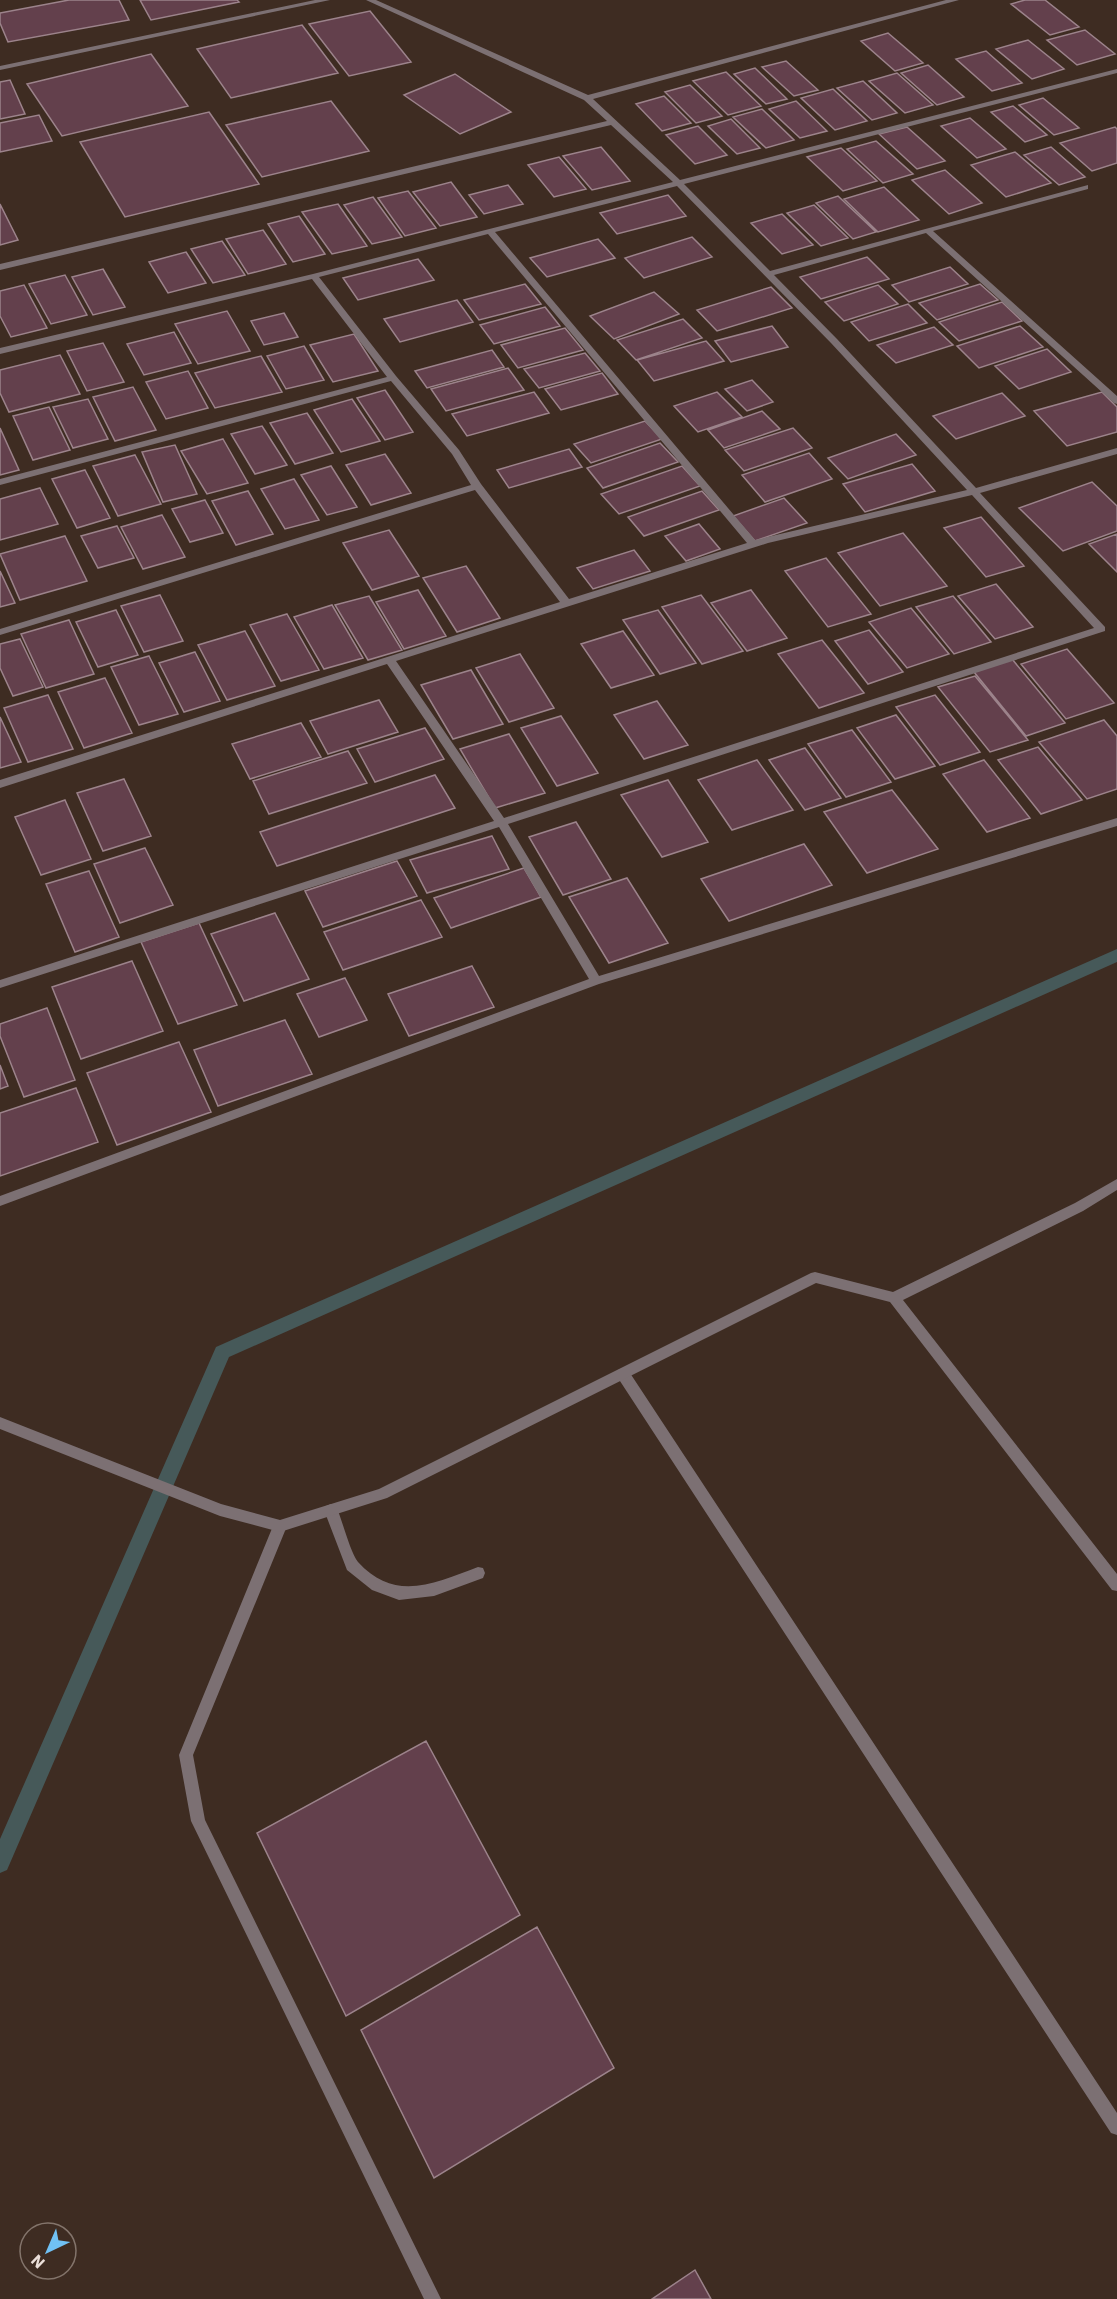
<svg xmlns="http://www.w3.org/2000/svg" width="1117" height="2299" viewBox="0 0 1117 2299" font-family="'IBM Plex Sans',sans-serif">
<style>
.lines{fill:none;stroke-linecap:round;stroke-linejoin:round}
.stream{fill:#465959;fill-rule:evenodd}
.building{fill:#63404c;stroke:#9c838b;stroke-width:1.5}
.service{fill:#7c7073;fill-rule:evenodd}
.minor{fill:#7c7073;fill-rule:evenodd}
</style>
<rect width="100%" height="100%" fill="#3e2c22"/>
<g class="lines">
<!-- stream -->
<path class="stream" d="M1117 949V962L229 1357 7 1870 0 1873V1839L216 1347Z"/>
</g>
<!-- building -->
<path class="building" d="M69 0H119L129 20 8 42 0 23V13Z
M140 0H237L239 2 151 20Z
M1025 0H1045L1079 27 1050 35 1011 4Z
M370 11 411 62 349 76 309 24Z
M302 25 338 73 231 98 197 49Z
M1085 30 1115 54 1077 65 1047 40Z
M888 33 923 63 895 71 861 41Z
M1028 40 1064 69 1032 79 996 49Z
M986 51 1022 83 992 91 956 59Z
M151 54 188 106 62 136 27 84Z
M786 61 818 90 794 96 762 67Z
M928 65 964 97 937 105 901 73Z
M755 68 787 99 766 104 734 74Z
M726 72 761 106 728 115 693 81Z
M897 73 933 105 905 113 869 81Z
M455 74 511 112 460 134 404 95Z
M10 80 25 114 0 119V82Z
M863 81 897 113 872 120 837 88Z
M690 85 722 116 696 123 665 92Z
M833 89 867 121 835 130 801 98Z
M664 96 691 123 662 131 636 104Z
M1043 98 1079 128 1054 135 1019 105Z
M331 101 369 151 262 177 226 125Z
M796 101 827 131 800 138 769 109Z
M1013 106 1047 135 1025 142 991 112Z
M762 109 794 140 766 148 733 117Z
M209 112 259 184 125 217 80 142Z
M39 115 52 141 0 152V123Z
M970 118 1006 149 977 158 941 126Z
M731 119 760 148 737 154 708 126Z
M698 126 727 155 695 164 666 135Z
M907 127 945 161 917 169 879 134Z
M1115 127 1117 129V163L1092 171 1060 143Z
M876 141 913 174 883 183 847 149Z
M601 147 630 181 592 190 563 156Z
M1051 147 1085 177 1059 185 1024 155Z
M841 148 877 181 843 191 807 157Z
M1015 152 1051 183 1006 197 971 165Z
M559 157 586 189 554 197 528 165Z
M945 170 982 203 949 214 912 180Z
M451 182 477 217 440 226 413 192Z
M508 185 523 204 484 214 469 195Z
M884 187 919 220 878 232 844 199Z
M408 191 436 228 405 236 378 198Z
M668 195 686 216 617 234 600 213Z
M838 196 876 232 853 239 816 203Z
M373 197 402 237 372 244 344 205Z
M0 204 18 240 0 245Z
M338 204 367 246 332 254 302 212Z
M814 205 848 238 821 246 787 213Z
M782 214 813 245 782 254 751 223Z
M299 216 325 254 293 262 268 224Z
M263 230 286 264 248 274 226 239Z
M692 237 712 257 644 278 625 258Z
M598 239 615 258 547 277 530 258Z
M222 241 245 275 213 283 191 249Z
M186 252 206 283 168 293 149 262Z
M867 257 889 279 821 299 800 277Z
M418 259 434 280 358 300 343 278Z
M950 267 968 284 909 302 892 285Z
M103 269 125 307 93 315 72 277Z
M65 275 87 315 51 324 29 284Z
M525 284 541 304 479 320 464 300Z
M980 284 998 300 937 320 919 303Z
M24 285 47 328 11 337 0 316V291Z
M878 285 898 304 844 321 825 302Z
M771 287 792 308 717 331 697 310Z
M654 292 679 314 614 339 590 316Z
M457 300 473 322 400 342 384 319Z
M1002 302 1022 321 959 341 939 322Z
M908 304 927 323 869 341 851 322Z
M545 307 560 326 494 344 480 325Z
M227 311 250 351 198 364 175 324Z
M284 313 298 337 264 345 251 321Z
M683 319 702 338 636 360 617 340Z
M772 326 788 347 731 362 715 341Z
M1020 326 1043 347 979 368 957 346Z
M934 327 953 345 896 363 877 345Z
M565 328 583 350 518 368 501 345Z
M174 332 191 363 144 375 127 344Z
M354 334 378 371 333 382 310 345Z
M706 341 724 361 654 381 637 360Z
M103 343 124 382 87 391 67 351Z
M304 346 324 380 286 389 267 356Z
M1047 349 1071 372 1019 389 995 366Z
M492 350 504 367 427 388 415 371Z
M585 353 600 371 539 388 524 369Z
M60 355 80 394 9 412 0 393V370Z
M261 356 282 392 215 408 195 373Z
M508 368 524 390 446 411 431 389Z
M188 371 208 408 166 419 146 382Z
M602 373 618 394 561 410 545 389Z
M752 380 773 402 747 411 725 389Z
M133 387 156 430 115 441 93 397Z
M385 390 413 432 385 440 357 398Z
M534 392 549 413 467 436 452 414Z
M717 392 742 417 698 432 674 406Z
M1102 392 1117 407V432L1067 446 1034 411Z
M1002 393 1025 416 956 439 933 416Z
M88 399 108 439 73 448 53 407Z
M352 399 380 441 341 452 314 410Z
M49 407 70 450 33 460 13 416Z
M762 411 780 429 724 448 708 430Z
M307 413 333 453 295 464 270 423Z
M645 421 662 439 591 463 574 444Z
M262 426 287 465 255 474 231 434Z
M0 428 19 470 0 475Z
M793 428 812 448 744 471 725 450Z
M896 434 916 455 848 479 828 458Z
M223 439 248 483 207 494 181 451Z
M660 443 678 462 603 488 587 468Z
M175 445 197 494 163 502 142 452Z
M569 449 582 467 509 488 497 470Z
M809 453 832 479 765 502 742 475Z
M385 454 411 493 371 505 346 465Z
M135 455 161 504 118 516 93 466Z
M912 464 935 491 865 512 843 484Z
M331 466 357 507 327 515 301 475Z
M682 466 700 486 619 514 601 494Z
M85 470 110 518 77 528 52 479Z
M294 479 319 520 285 529 261 489Z
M1092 482 1117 506V531L1063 551 1019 508Z
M40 488 58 524 0 540V499Z
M248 491 273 534 236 545 212 501Z
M702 491 719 510 644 536 628 517Z
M784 498 807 523 755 541 733 516Z
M205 500 223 533 190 542 172 509Z
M162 515 185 557 143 569 121 527Z
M981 517 1024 566 986 577 944 528Z
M699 524 720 549 686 561 665 536Z
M117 526 134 558 98 568 81 536Z
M389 530 419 576 372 590 343 543Z
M903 533 947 586 880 606 838 553Z
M1117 534V572L1089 544Z
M65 536 87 581 20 600 0 554Z
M634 550 650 571 593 589 577 568Z
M826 558 871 614 828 627 785 571Z
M466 566 500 618 457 632 423 578Z
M0 571 15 603 0 607Z
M996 584 1033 627 995 639 958 596Z
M418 590 446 636 404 649 376 602Z
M751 590 787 638 747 651 711 603Z
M160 595 183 641 144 652 121 606Z
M701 595 743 651 702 664 662 607Z
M369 596 402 650 368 660 335 605Z
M953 596 991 642 954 654 916 607Z
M332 605 363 658 324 669 294 617Z
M911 608 949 654 907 668 869 622Z
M116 610 138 655 98 667 76 622Z
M658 610 696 663 660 674 623 620Z
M287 614 319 670 281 681 250 625Z
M69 620 94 674 46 688 21 634Z
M869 630 903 672 868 684 835 641Z
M245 631 275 686 227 700 198 645Z
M623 631 654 675 611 688 581 644Z
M20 639 43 687 13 696 0 668V644Z
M822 640 864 693 819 708 778 654Z
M1067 649 1114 703 1066 719 1021 664Z
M195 652 220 701 184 712 159 663Z
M520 654 554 708 509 722 476 668Z
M149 656 178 714 139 725 111 667Z
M1012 659 1065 723 1026 736 974 672Z
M471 670 503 724 453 739 421 685Z
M975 676 1028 740 990 752 938 687Z
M105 678 132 733 84 748 58 692Z
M48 695 73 749 28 762 4 708Z
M935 695 980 752 940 765 896 707Z
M379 700 398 732 328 754 310 721Z
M657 701 688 745 644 759 614 715Z
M896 715 935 766 895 779 857 728Z
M561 716 598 773 557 786 521 728Z
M0 717 21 762 0 768Z
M1104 720 1117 736V789L1087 799 1039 742Z
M301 723 321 757 250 779 232 744Z
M425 728 444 759 375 782 357 749Z
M852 730 891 782 846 797 808 744Z
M509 734 545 793 495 808 460 749Z
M1038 747 1082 800 1041 814 998 760Z
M805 748 841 798 805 810 769 760Z
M348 751 367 783 269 814 253 781Z
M757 760 793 810 732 830 698 780Z
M984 760 1030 818 987 832 943 774Z
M435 775 455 808 277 866 260 832Z
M124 779 151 836 103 851 77 793Z
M668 780 708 842 662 857 621 795Z
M892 790 938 849 867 873 824 812Z
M65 800 91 859 41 875 15 817Z
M576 822 611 879 563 895 529 837Z
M492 836 509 869 427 893 410 860Z
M804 844 832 885 729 921 701 879Z
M145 848 173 905 120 923 94 864Z
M397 861 417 896 323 927 305 891Z
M524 868 541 897 451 928 434 898Z
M89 871 119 937 75 952 46 884Z
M627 878 668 943 609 963 569 897Z
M421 900 442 937 343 970 324 932Z
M275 913 309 979 244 1001 211 934Z
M199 923 237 1005 178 1024 141 942Z
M132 961 163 1031 81 1059 52 987Z
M472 966 494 1007 409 1036 388 994Z
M345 978 367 1020 319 1037 297 994Z
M47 1008 75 1080 24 1097 0 1036V1024Z
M285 1020 312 1074 218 1106 194 1050Z
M179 1042 211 1112 117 1145 87 1073Z
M0 1065 8 1086 0 1089Z
M76 1088 98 1142 0 1176V1113Z
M426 1741 520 1915 346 2016 257 1833Z
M537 1927 614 2068 434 2178 361 2030Z
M695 2270 711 2299H652Z"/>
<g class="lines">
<!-- service -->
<path class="service" d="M623 1368 628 1370 1117 2113V2135L1111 2133 618 1378 617 1374 618 1370Z
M331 1504 336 1506C342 1519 350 1552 358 1562 395 1603 435 1583 478 1567L483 1568 485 1573 483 1578 434 1596 399 1600 372 1590 347 1570 324 1510 326 1506Z
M280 1520 285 1522 287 1526 193 1755 205 1820 441 2299H424L191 1821 179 1755 273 1526 275 1522Z"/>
<!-- minor -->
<path class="minor" d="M315 0H330L0 70V66Z
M366 0H376L588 95 946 0H959L593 99 680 180 1117 69V73L684 184 770 271 1088 185V189L933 231 1117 396V404L1114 403 926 233 774 275 837 339 976 488 1117 448V454L980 493 1105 627V631L508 824 599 976 1117 818V826L599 984 0 1206V1196L589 979 499 827 0 988V980L494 821 387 664 0 788V780L560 602 475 490 0 635V629L471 485 452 454 391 381 0 485V479L387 377 312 279 0 354V348L313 274 673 182 611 125 0 270V264L607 121 584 100ZM677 186 831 343 967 490 755 540 495 232ZM488 234 747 543 569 599 481 484 459 450 396 376 319 277ZM972 495 1094 628 504 818 396 661 768 543Z
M1117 1179V1190L1083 1211 903 1300 1117 1574V1591L1112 1590 890 1302 816 1283 387 1498 280 1532 220 1516 0 1429V1417L221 1504 280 1520 379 1489 811 1273 815 1272 893 1292 1075 1203Z"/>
</g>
<!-- north arrow -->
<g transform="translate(48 2251) rotate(224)"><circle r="28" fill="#3e2c22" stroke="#83746b" stroke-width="1.5"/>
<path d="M0-4.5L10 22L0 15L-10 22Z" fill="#70c1f4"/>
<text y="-9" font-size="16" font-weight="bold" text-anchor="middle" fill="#ebdfd9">N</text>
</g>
</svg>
